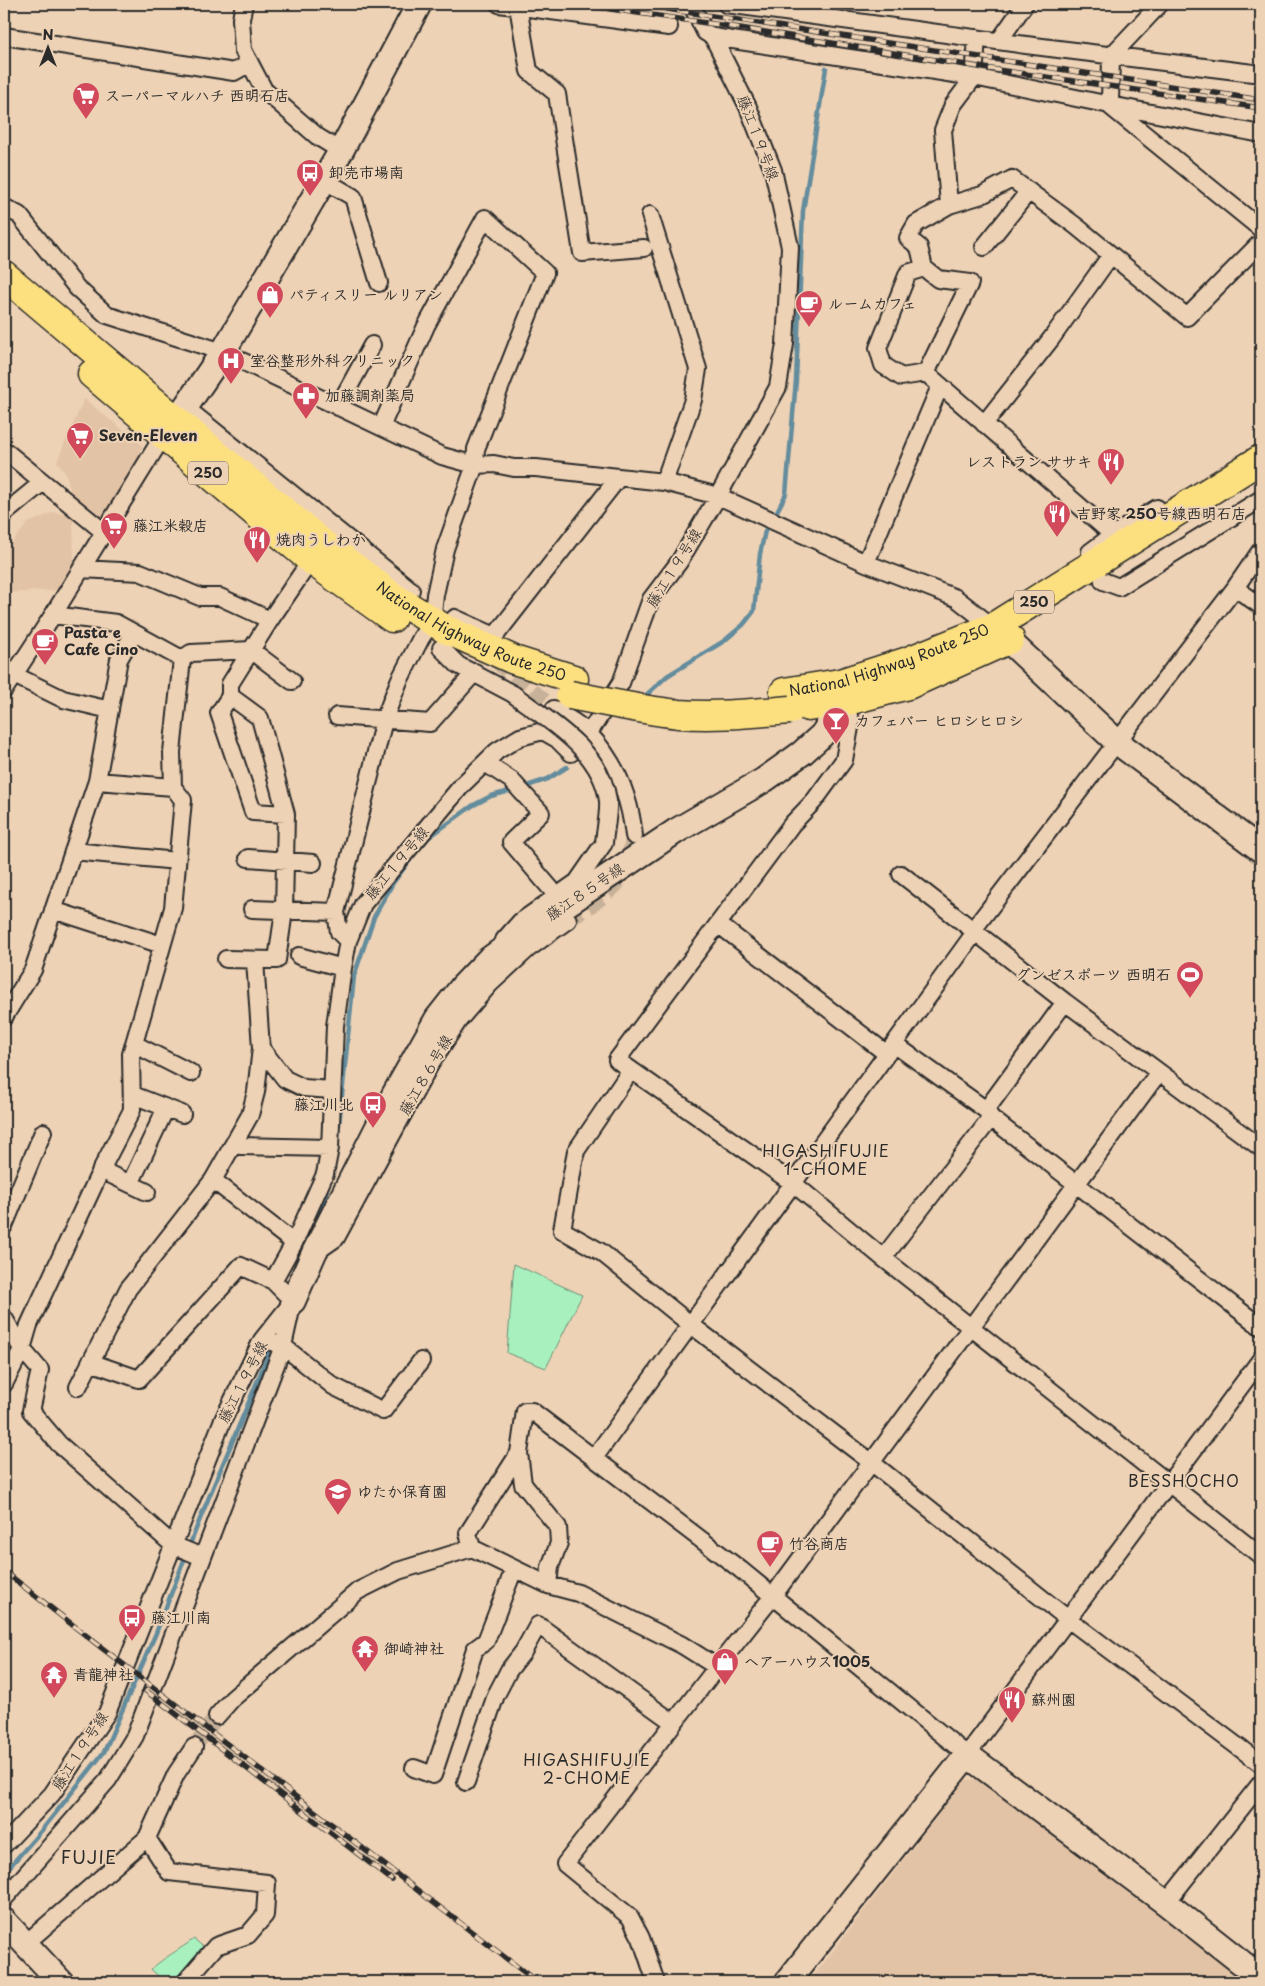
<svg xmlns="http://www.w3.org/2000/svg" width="1265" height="1986" viewBox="0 0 1265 1986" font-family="'Playpen Sans','Klee One',sans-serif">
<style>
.built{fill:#e3c3a6}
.green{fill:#a8f1bf;stroke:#6a8e75}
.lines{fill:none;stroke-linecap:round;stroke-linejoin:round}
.stream{stroke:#638c9d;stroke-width:4.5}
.street-tunnel{stroke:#c7b199;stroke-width:16;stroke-dasharray:16 8;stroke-linecap:butt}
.street-casing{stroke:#2b2b2b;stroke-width:20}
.secondary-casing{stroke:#2b2b2b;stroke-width:28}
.highway-casing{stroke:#2b2b2b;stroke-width:31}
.street{stroke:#eed2b5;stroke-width:16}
.secondary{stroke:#eed2b5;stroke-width:24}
.highway{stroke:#fce080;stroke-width:28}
.rail-casing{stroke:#2b2b2b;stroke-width:5.5}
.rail{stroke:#eed2b5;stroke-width:4;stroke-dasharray:11;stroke-linecap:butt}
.street-bridge-casing{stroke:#2b2b2b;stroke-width:20;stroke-linecap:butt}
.highway-bridge-casing{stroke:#2b2b2b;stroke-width:31;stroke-linecap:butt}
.street-bridge{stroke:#eed2b5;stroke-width:16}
.highway-bridge{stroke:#fce080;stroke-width:28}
.labels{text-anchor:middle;stroke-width:4;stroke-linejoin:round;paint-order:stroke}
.shield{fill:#eed2b5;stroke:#665d54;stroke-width:1}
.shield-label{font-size:14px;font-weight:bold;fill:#2b2b2b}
.poi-label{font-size:15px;font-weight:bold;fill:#2b2b2b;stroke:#eed2b5;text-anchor:start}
.street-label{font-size:15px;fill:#2b2b2b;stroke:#eed2b5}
.neighbourhood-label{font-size:16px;letter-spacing:1px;fill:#2b2b2b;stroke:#eed2b5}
.quarter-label{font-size:18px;letter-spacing:1px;fill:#2b2b2b;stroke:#eed2b5}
</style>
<rect width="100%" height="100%" fill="#eed2b5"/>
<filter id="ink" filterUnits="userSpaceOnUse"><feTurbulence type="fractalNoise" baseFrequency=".02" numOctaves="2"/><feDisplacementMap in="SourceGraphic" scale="10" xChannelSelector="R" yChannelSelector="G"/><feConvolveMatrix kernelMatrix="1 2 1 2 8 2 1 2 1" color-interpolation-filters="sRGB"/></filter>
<g filter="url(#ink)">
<!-- built -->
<path class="built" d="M84 399 142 445 139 458 102 520 72 497 66 474 57 461Z
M54 512 73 516 74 564 59 590 4 593V552L28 523Z
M982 1779 1140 1899 1247 1982H809L965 1780Z"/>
<!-- green -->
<path class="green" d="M514 1264 582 1295 546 1368 507 1353Z
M194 1939 207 1950 176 1982H164L151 1969C165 1957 179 1950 194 1939Z"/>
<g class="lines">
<!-- stream -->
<path class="stream" d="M774 517 786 494 796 380 803 211 826 68
M643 698 667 676 724 641 743 625 754 611 760 554 765 531 770 523
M524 787 548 779 567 767
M423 844 428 838 472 806 491 796 514 790
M339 1125 354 976 374 917 393 883 410 860
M318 1220 329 1182
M189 1547C215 1479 246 1413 272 1344
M4 1873 42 1830 104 1752 156 1633 186 1555"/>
<!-- street-tunnel -->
<path class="street-tunnel" d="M495 660 554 709
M568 920C585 909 617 890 625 871 629 860 631 847 634 836
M194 1747 217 1716"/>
<defs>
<path id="street" d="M244 4 241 19 243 50 264 90 318 137 341 151
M499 4 669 27
M726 4 1026 45 1261 74
M518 6 529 71 557 94 582 253 644 248
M4 36 234 72 250 63
M713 37 974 77 1110 105 1261 134
M999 41 1025 4
M1110 105 1111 56 1160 4
M1111 107 1261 229
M324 180 353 197 379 283
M949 205 943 130 953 105 974 77 977 38
M4 207 19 215 77 288 107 315 223 352 442 456 475 465 494 464 514 468H536L664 482 718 496 866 563 956 598 993 627
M650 215 698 369 693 400 664 482
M984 247 1029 191
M924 268 908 273 878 348 883 365 901 377 926 373
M926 373 970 283 938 279 924 268 919 247 908 238 916 224 949 205 982 195 1012 179 1076 226 1187 317 1261 242
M926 373 1113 535
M338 407 372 345
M186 408 411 590
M984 424 1051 339 1111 255
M4 450 104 532
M4 514 43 482
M1090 552 1113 535 1157 508
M866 563 940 386
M81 569 140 572 200 597H220L270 620
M1103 581 1119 587 1261 499
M1235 588 1261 606
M445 629 455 618 495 636 619 477
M441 648 458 665 513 694
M182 659 191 653 251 650 292 681
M14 675 63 699 110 710
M4 690 53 615 163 436
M230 696 219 713 253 812 286 814
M844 702 851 722 844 760 814 801 792 824 617 1060 794 1184 883 1258 1261 1556
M554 709C565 717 580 724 589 734 616 762 630 798 634 836
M337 716 430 723 475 672
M485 763 511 780 541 813 511 842 551 889
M97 781 173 787
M73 851 177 861
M248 858 313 863
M901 874 1065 1002 1261 1148
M252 909 336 912
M53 910 162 945
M718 924 887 1054
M504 940 520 922 577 882 604 843
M348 941 339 932 336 912 384 720 399 681 421 638 432 622 435 595 445 549 475 465 476 449 545 273 485 218 426 326 381 427
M299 956 343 968
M226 959 277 960 284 911 286 814 260 718 230 696V684L270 620 311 560
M255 960 261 1048 285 1079 304 1088 332 1090
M4 1017 33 970 97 781 119 659 134 633
M134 1044 191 1073
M894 1044 986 1110 991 1118 1261 1327
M631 1070 576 1151 562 1230 601 1252 690 1324 871 1462 1068 1619 1261 1764
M133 1095 182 1114
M986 1110 1065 1002
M234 1144 240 1146 330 1148
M101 1170 147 1192
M213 1180 294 1243
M130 1184 166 1108
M4 1226 43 1132
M316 1252 336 1238 431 1063 459 1020 490 984 528 949 568 920
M883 1258 991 1118
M293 1301 273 1281 294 1243 325 1174 330 1148 335 1026 343 968 348 941 363 904 463 784 497 751 520 737 543 731 557 739 571 753 589 733 621 683 651 599 679 562 718 496 778 387 785 344 790 247 773 170 748 107 713 37 705 32 691 4
M4 1318 22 1349 40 1370 31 1411 59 1444 173 1545 202 1557
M274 1343 283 1346 333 1386 383 1411 421 1361
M90 1362 139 1379 241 1266 273 1281
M4 1384 22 1349 29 1325 101 1170 132 1110 131 1054 173 908 183 800 173 787 172 752 182 659 116 623 53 615
M78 1387 128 1289 213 1180 250 1115 256 1092 261 1048
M594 1458 973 935V930L1235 588 1261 550
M472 1548 468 1533 519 1453
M548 1585 550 1567 559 1543 558 1527 523 1484 519 1453 525 1411H532L741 1570 967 1755 1261 1359
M217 1716 232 1699 358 1591 398 1571 472 1548 548 1585 578 1593 682 1645 717 1667
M414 1768 433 1775 475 1649 486 1641 514 1569
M466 1782 496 1695 509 1670 523 1652 538 1625 674 1723
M147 1838 169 1872 267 1883 265 1915 248 1935 216 1946 185 1982
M4 1845 52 1794 107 1713 222 1422 262 1340 290 1305
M4 1899 108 1780 135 1736 283 1346 293 1301
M1166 1903 1261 1783
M25 1944 147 1838 176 1774 194 1747
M656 1982 641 1938 630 1917 565 1864 717 1667 773 1596 1159 1072"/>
<path id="secondary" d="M164 434 176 421 223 352 341 151 419 4
M995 628 1117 742 1261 850
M293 1301 314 1253 394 1095 437 1019 463 986 488 960 546 918 676 831 764 780 802 753 822 735 844 702 841 690
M4 1921 61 1982
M787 1982 967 1755 1166 1903 1261 1978"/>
<g id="highway">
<path id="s1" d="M4 275 322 543 395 598 445 629 514 660 574 679"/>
<path d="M92 374 311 560 392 618"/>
<path id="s2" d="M784 692 840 683 908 661 993 627 1261 459"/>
<path d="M808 707 844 702 908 685 1010 639"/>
</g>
</defs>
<!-- street casing -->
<use href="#street" class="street-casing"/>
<!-- secondary casing -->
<use href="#secondary" class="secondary-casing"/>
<!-- highway casing -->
<use href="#highway" class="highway-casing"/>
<!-- street -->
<use href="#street" class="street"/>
<!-- secondary -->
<use href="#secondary" class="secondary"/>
<!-- highway -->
<use href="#highway" class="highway"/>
<defs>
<path id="rail" d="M576 4 734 27 991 69 1261 108
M634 4 1261 100
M4 1571 102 1648 537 1982
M145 1690 392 1880"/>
</defs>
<!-- rail casing -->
<use href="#rail" class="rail-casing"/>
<!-- rail -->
<use href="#rail" class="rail"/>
<defs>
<path id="street-bridge" d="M513 694C550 722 602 751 608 801 609 814 605 830 604 843"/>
<path id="highway-bridge" d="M570 695C606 702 642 710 679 714 715 717 753 713 790 710"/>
</defs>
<!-- street-bridge casing -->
<use href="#street-bridge" class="street-bridge-casing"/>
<!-- highway-bridge casing -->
<use href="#highway-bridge" class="highway-bridge-casing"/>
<!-- street-bridge -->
<use href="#street-bridge" class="street-bridge"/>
<!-- highway-bridge -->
<use href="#highway-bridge" class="highway-bridge"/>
</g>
</g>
<!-- icons -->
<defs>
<symbol id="supermarket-pin" viewBox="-11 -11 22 30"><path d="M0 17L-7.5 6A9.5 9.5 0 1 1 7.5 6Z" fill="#d1495b" stroke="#eed2b5"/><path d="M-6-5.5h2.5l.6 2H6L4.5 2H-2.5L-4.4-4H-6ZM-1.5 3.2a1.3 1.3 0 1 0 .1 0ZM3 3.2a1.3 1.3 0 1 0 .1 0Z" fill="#fff"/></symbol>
<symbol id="bus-pin" viewBox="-11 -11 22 30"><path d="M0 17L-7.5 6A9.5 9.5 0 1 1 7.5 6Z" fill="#d1495b" stroke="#eed2b5"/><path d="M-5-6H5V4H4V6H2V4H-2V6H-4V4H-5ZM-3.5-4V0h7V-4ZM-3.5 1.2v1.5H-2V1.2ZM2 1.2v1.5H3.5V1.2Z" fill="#fff"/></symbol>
<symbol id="shop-pin" viewBox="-11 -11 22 30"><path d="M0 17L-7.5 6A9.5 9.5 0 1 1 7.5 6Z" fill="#d1495b" stroke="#eed2b5"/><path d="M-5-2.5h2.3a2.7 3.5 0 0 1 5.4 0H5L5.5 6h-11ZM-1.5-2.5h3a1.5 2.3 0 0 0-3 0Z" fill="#fff"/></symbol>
<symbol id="cafe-pin" viewBox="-11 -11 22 30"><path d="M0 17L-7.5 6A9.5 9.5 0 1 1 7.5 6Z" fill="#d1495b" stroke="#eed2b5"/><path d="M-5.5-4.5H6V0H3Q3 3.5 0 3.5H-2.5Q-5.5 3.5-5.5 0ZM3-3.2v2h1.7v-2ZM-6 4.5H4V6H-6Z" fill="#fff"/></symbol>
<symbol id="hospital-pin" viewBox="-11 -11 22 30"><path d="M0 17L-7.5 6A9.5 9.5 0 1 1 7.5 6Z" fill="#d1495b" stroke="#eed2b5"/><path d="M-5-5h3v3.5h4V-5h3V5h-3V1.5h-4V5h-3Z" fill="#fff"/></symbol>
<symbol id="pharmacy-pin" viewBox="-11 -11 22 30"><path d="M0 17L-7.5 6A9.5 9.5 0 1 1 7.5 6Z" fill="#d1495b" stroke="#eed2b5"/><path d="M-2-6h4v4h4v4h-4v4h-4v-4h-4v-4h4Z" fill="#fff"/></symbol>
<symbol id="restaurant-pin" viewBox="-11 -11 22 30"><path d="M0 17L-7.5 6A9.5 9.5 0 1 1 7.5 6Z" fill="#d1495b" stroke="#eed2b5"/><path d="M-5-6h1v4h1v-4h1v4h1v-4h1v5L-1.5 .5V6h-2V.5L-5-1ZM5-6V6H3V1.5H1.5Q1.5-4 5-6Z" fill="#fff"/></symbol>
<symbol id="bar-pin" viewBox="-11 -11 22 30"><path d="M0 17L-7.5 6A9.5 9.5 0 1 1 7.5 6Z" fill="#d1495b" stroke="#eed2b5"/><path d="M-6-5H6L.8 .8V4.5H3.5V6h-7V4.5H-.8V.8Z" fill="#fff"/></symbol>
<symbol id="stadium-pin" viewBox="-11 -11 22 30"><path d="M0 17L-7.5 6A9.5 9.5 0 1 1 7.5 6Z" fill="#d1495b" stroke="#eed2b5"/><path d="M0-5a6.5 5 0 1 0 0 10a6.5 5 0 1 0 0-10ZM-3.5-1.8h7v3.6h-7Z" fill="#fff"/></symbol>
<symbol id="school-pin" viewBox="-11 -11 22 30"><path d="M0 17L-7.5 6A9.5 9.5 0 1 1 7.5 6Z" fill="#d1495b" stroke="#eed2b5"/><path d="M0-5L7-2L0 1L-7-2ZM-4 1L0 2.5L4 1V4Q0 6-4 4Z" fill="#fff"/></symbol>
<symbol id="temple-pin" viewBox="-11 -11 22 30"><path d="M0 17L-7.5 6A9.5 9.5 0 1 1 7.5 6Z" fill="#d1495b" stroke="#eed2b5"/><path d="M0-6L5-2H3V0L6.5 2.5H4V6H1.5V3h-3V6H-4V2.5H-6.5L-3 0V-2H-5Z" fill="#fff"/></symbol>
</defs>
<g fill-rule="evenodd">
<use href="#supermarket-pin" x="70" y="80" width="32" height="43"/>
<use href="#bus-pin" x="294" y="157" width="32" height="43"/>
<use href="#shop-pin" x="254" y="279" width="32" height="43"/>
<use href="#cafe-pin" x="793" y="288" width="32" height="43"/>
<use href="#hospital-pin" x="215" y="345" width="32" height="43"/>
<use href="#pharmacy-pin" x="290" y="380" width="32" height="43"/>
<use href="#supermarket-pin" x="64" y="420" width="32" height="43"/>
<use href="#restaurant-pin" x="1095" y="446" width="32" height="43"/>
<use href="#restaurant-pin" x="1041" y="498" width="32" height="43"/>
<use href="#supermarket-pin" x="98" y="510" width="32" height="43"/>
<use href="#restaurant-pin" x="241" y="524" width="32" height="43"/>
<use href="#cafe-pin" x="29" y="626" width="32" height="43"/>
<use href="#bar-pin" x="820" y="705" width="32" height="43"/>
<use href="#stadium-pin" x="1174" y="959" width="32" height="43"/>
<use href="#bus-pin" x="357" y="1089" width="32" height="43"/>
<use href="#school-pin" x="322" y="1476" width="32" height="43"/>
<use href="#cafe-pin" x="754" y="1528" width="32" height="43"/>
<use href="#bus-pin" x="116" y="1602" width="32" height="43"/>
<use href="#temple-pin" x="349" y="1633" width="32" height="43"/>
<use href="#shop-pin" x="709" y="1646" width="32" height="43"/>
<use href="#temple-pin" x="38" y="1659" width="32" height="43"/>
<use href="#restaurant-pin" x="996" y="1684" width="32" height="43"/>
</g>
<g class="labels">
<!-- shield labels -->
<g class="shield">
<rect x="188" y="461.5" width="40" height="23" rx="4"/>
<rect x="1014" y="590.5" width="40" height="23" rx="4"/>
</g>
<g class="shield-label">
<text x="208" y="478">250</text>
<text x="1034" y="607">250</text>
</g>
<!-- poi labels -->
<g class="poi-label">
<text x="105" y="101">スーパーマルハチ 西明石店</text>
<text x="329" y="178">卸売市場南</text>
<text x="289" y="300">パティスリー ルリアン</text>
<text x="828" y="309">ルームカフェ</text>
<text x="250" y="366">室谷整形外科クリニック</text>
<text x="325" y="401">加藤調剤薬局</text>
<text x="99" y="441">Seven-Eleven</text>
<text x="1092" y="467" text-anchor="end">レストラン ササキ</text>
<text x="1076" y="519">吉野家 250号線西明石店</text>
<text x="133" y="531">藤江米穀店</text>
<text x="276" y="545">焼肉うしわか</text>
<text x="64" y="638">Pasta e<tspan x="64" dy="17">Cafe Cino</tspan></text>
<text x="855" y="726">カフェバー ヒロシヒロシ</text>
<text x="1171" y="980" text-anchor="end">グンゼスポーツ 西明石</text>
<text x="354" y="1110" text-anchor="end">藤江川北</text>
<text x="357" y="1497">ゆたか保育園</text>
<text x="789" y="1549">竹谷商店</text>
<text x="151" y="1623">藤江川南</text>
<text x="384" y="1654">御崎神社</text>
<text x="744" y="1667">ヘアーハウス1005</text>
<text x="73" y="1680">青龍神社</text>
<text x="1031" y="1705">蘇州園</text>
</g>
<!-- street labels -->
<g class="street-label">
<text transform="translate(758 138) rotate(69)" y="5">藤江１９号線</text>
<text transform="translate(674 568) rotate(-58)" y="5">藤江１９号線</text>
<text dy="5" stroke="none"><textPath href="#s1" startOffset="591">National Highway Route 250</textPath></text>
<text dy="5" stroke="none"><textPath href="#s2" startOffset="110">National Highway Route 250</textPath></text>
<text transform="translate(397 863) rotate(-50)" y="5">藤江１９号線</text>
<text transform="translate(585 892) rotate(-34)" y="5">藤江８５号線</text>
<text transform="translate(426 1075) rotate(-60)" y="5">藤江８６号線</text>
<text transform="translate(243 1382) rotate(-63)" y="5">藤江１９号線</text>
<text transform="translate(80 1751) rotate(-57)" y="5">藤江１９号線</text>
</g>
<!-- neighbourhood labels -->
<g class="neighbourhood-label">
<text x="826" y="1157">HIGASHIFUJIE<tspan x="826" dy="18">1-CHOME</tspan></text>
<text x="1184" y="1487">BESSHOCHO</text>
<text x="587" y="1766">HIGASHIFUJIE<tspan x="587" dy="18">2-CHOME</tspan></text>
</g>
<!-- quarter labels -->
<g class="quarter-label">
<text x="89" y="1864">FUJIE</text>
</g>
</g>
<!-- margin -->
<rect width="1265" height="1986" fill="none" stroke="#eed2b5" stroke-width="20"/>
<rect x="10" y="10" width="1245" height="1966" fill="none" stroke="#2b2b2b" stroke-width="2" filter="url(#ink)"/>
<!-- north arrow -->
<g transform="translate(48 48)" stroke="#eed2b5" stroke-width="4" paint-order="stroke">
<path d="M0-4L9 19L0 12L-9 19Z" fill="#2b2b2b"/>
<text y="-8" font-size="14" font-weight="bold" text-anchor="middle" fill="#2b2b2b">N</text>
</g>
</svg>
